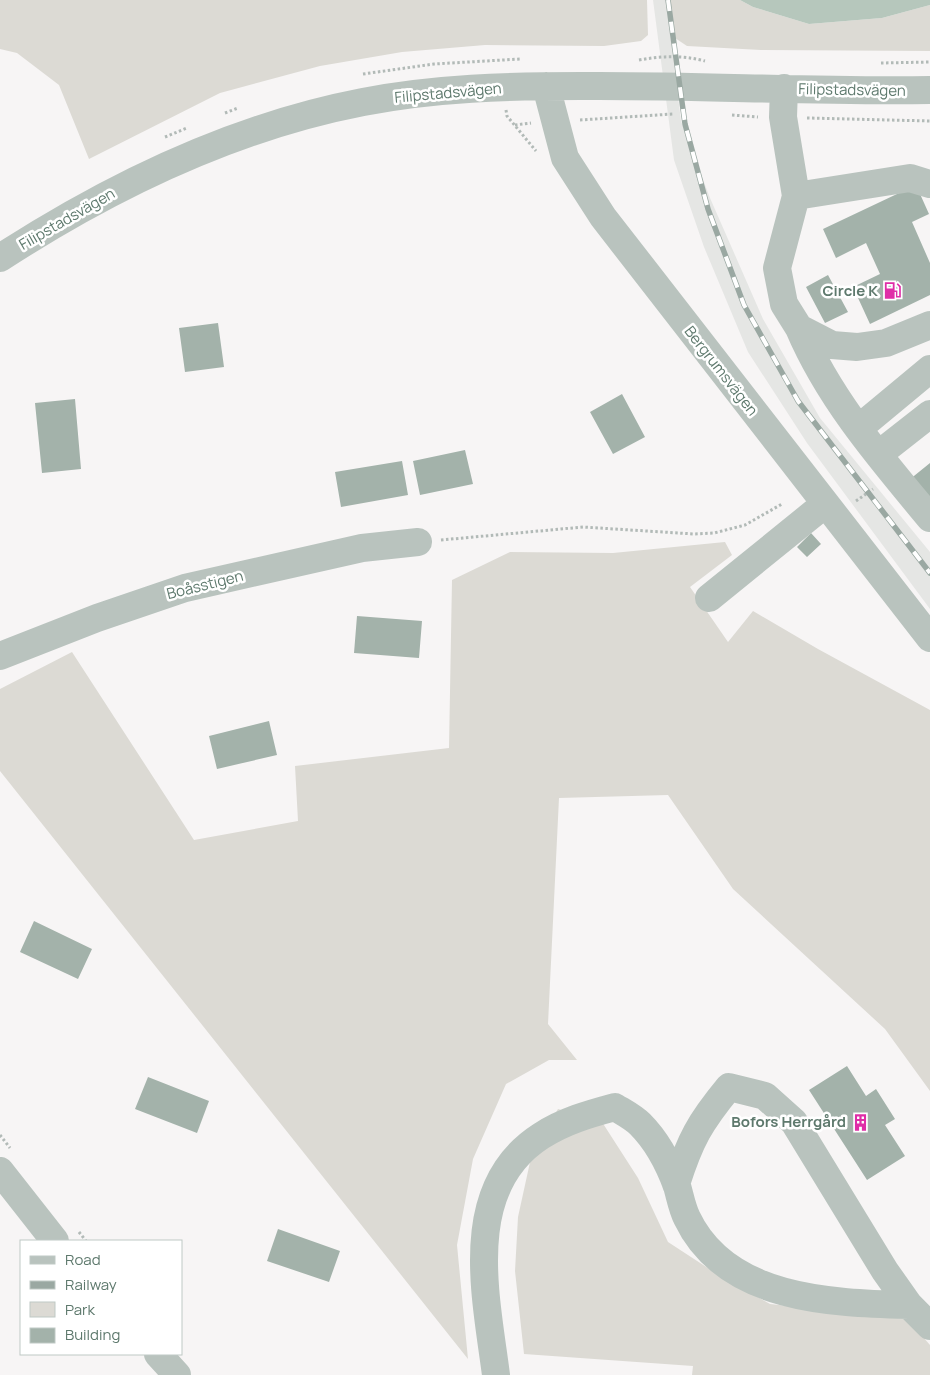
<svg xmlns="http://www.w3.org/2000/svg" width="930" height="1375" viewBox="0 0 930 1375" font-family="Manrope,sans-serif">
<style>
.built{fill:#e5e6e4}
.green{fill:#dcdad4}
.water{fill:#b6c7bc}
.building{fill:#a3b2aa}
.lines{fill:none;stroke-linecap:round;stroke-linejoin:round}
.path{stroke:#b2bab7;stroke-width:3;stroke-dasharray:2.5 2.5;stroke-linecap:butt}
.minor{stroke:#b9c3be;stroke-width:28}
.rail-casing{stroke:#9aa8a2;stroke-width:5.5}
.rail{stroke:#fff;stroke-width:4;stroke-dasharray:11;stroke-linecap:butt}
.labels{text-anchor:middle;stroke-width:5;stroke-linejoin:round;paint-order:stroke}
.street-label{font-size:15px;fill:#5e796d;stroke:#fff}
.poi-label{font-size:15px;font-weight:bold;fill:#5e796d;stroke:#fff;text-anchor:end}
</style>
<rect width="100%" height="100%" fill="#f7f5f5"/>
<!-- built -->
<path class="built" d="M653 0H666L681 121 710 198 763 319 820 418 930 552V609L807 443 748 352 704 247 674 160Z"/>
<!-- green -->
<path class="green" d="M0 0H647L648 35 641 41 604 46 485 45 402 52 320 66 220 93 89 159 59 85 17 53 0 49Z
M670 0H740L753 7 809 24 882 18 930 5V51L761 50 687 46 675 38Z
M725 542 732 555 690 587 728 642 753 611 818 649 930 710V1091L885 1029 733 889 668 795 559 798 548 1024 577 1060H549L506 1084 473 1159 457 1245 468 1359 0 771V689L72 652 194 840 298 821 295 766 449 748 452 580 510 552 613 553Z
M558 1109 602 1122 638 1178 668 1242 714 1272 770 1304 907 1319 930 1345V1375H692L693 1366 524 1354 515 1271 518 1217 532 1153Z"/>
<!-- water -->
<path class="water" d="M740 0H930V5L882 18 809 24 753 7Z"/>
<!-- building -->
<path class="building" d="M916 185 929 214 912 222 930 263V295L870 324 853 287 880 274 866 243 836 258 823 229Z
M828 275 848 312 825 323 806 287Z
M218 323 224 367 185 372 179 328Z
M622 394 645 437 613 454 590 412Z
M75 399 81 469 42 473 35 403Z
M465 450 473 484 420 495 413 461Z
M402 461 408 495 341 507 335 472Z
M930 463V501L909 480Z
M811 533 821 544 807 557 797 547Z
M357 616 422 621 419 658 354 653Z
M269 721 277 755 217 769 209 736Z
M34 921 92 949 78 979 20 952Z
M847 1066 866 1096 876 1089 895 1119 885 1125 905 1156 867 1180 809 1090Z
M148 1077 209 1101 197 1133 135 1109Z
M278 1229 340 1251 329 1282 267 1261Z"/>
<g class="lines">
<!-- path -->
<path class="path" d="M639 60C661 56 682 55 705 61
M881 63 930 62
M363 74 434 64 520 59
M506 110 507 116 536 151
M225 113 238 108
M732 115 758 117
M807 118 930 121
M580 120 673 114
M515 125 531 123
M165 137 187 128
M856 501 873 489
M441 540 583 527 694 534 714 533 745 525 782 504
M0 1135 10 1148
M79 1232 86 1241"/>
<!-- minor -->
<path class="minor" d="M546 86 565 158 603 217 930 638
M784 88 783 117 796 196 777 268 784 304 799 328 832 345 857 347 886 343 930 325
M796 196 910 178 930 184
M0 258C111 186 233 127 363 102 435 88 508 86 581 86 697 85 814 92 930 90
M799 328C829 399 881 459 930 518
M859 428 930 369
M879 454 930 414
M709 598 825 504
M0 656 97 618 185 588 362 548 418 542
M0 1171 55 1241
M676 1184C690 1140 700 1122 729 1087L765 1096 794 1122 885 1271 909 1305
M158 1354 177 1375
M496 1375C486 1296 460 1188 541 1136 564 1121 589 1114 615 1107 623 1112 633 1117 640 1124 656 1140 669 1164 677 1186 680 1196 682 1208 687 1218 726 1300 831 1303 909 1305L930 1326"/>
<defs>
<path id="rail" d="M668 0 685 124 708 209 744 305 798 401 930 573"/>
</defs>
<!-- rail casing -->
<use href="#rail" class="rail-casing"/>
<!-- rail -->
<use href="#rail" class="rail"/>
</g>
<!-- icons -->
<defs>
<symbol id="fuel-bare" viewBox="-9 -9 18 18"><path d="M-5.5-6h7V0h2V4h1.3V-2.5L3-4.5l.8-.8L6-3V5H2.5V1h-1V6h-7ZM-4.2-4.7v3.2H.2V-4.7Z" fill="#df2da7" stroke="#fff" stroke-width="2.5" paint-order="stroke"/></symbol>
<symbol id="building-bare" viewBox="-9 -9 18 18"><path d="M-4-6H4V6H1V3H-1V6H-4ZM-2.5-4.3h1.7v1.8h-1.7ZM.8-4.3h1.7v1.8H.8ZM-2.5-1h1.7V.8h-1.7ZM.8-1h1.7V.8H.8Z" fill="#df2da7" stroke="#fff" stroke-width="2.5" paint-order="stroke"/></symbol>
</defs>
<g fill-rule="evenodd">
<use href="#fuel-bare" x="880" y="278" width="25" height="25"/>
<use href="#building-bare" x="848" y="1110" width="25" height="25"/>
</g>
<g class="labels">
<!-- street labels -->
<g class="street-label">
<text transform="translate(852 90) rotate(1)" y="5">Filipstadsvägen</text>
<text transform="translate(448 93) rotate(-5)" y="5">Filipstadsvägen</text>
<text transform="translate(67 219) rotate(-30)" y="5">Filipstadsvägen</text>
<text transform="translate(721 371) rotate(52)" y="5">Bergrumsvägen</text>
<text transform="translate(205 585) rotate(-14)" y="5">Boåsstigen</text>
</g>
<!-- poi labels -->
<g class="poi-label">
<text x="878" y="296">Circle K</text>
<text x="846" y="1127">Bofors Herrgård</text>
</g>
</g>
<!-- legend -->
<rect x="20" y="1240" width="162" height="115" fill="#ffffff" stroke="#bfc9c5"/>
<rect x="30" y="1256" width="25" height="8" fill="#b9c3be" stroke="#bfc9c5"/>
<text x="65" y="1265" font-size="15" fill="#5e796d">Road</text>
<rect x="30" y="1281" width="25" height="8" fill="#9aa8a2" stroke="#bfc9c5"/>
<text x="65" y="1290" font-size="15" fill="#5e796d">Railway</text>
<rect x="30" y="1302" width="25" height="15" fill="#dcdad4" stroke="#bfc9c5"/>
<text x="65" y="1315" font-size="15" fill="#5e796d">Park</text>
<rect x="30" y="1328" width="25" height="15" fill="#a3b2aa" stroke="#bfc9c5"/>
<text x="65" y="1340" font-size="15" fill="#5e796d">Building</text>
</svg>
